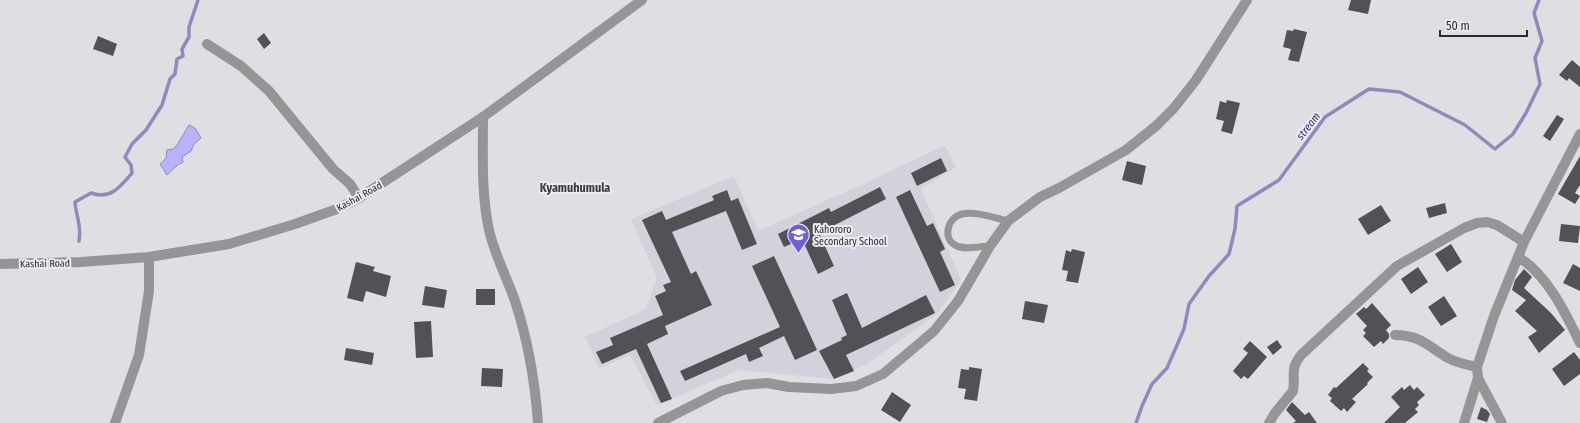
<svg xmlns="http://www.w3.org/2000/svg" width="1580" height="423" viewBox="0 0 1580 423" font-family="'Fira Sans Condensed',sans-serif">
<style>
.built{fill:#d2d1dc}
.water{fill:#b8b3f8;stroke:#8e8abb}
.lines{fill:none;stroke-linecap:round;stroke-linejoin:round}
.stream{stroke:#8e8abb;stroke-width:3.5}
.building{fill:#525256}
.service{stroke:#959597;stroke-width:7}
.minor{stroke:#959597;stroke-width:10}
.tertiary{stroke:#959597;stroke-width:10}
.labels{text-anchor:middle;stroke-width:4;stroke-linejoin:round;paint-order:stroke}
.street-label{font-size:10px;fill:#2b2b2d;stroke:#ebebf0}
.poi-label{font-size:10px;fill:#2b2b2d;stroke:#ebebf0;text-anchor:start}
.water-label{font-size:11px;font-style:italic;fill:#402a8b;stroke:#ebebf0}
.quarter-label{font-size:12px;font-weight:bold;fill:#3b3b3e;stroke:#ebebf0}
</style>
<rect width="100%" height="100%" fill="#dedee3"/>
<!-- built -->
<path class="built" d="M945 145 956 167 921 189 961 280 938 313 867 364 834 379 739 370 657 405 630 355 599 368 585 337 646 309 657 278 631 219 734 176 758 231 868 182Z"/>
<!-- water -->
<path class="water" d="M189 125 195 128 201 138 194 144 191 151 182 157 183 162C176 165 173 170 167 175L160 164 166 158 167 150 173 149 177 145Z"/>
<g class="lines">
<!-- stream -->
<path class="stream" d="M79 241C82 225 76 217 75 202L91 193C110 200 120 187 132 173L131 165 125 157 132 144 146 130 162 105 170 79 175 74 177 59 183 56 182 49 189 37V27L198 0
M1136 423 1142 406 1152 384 1167 368 1184 329 1189 304 1209 276 1229 254 1235 229 1237 206 1279 180 1325 117 1369 89 1400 92 1465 125 1495 149 1513 134 1526 113 1540 84 1535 58 1542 41 1534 13 1539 0"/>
</g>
<!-- building -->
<path class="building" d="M1351 0H1371L1368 14 1348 10Z
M1294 29 1307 32 1299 62 1288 60 1291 49 1283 47 1287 30 1293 31Z
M264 33 271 43 264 49 257 39Z
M98 36 117 44 113 56 93 49Z
M1572 60 1580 67V87L1569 78 1567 81 1559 75Z
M1227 100 1240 103 1232 134 1221 131 1224 121 1216 119 1220 101 1226 103Z
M1557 115 1564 119 1550 141 1543 136Z
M1580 156V185L1575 193 1580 196 1575 204 1558 194Z
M941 158 947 171 917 186 911 173Z
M1127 161 1146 166 1142 185 1122 180Z
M880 187 886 199 819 233 834 266 818 274 802 239 784 247 778 234 829 208 831 212Z
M727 190 731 201 738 198 757 244 742 250 726 211 672 232 691 274 696 271 712 305 665 326 668 334 647 344 672 399 661 403 636 349 602 364 596 352 613 345 610 338 663 315 655 296 666 291 663 285 671 282 642 220 662 211 666 220 714 200 712 196Z
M910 190 927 226 933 223 945 249 940 252 955 285 940 292 896 197Z
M1445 203 1447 213 1429 218 1426 208Z
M1381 205 1391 221 1368 235 1358 219Z
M1561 224 1580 226 1578 243 1559 241Z
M1451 244 1462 262 1447 272 1435 254Z
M1072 249 1085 252 1078 283 1066 281 1068 271 1062 270 1066 250 1071 252Z
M774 256 817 350 795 360 784 336 759 348 763 356 749 362 746 354 685 381 680 371 780 327 752 266Z
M356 262 375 267 373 271 391 276 386 297 366 291 363 302 347 298Z
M1573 264 1580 268V291L1563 283Z
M1418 267 1428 282 1411 294 1401 279Z
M1524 269 1532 277 1524 288 1551 313 1565 330 1539 353 1528 337 1537 331 1515 311 1526 300 1512 290 1515 280Z
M425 286 447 290 444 308 422 305Z
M476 289H495V305H476Z
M847 293 862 328 926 295 935 313 846 355 854 371 834 379 819 351 842 340 841 338 847 335 832 300Z
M1444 296 1457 316 1441 326 1428 307Z
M1025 301 1048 305 1044 323 1022 319Z
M1372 303 1391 325 1386 330 1389 334V338L1383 344 1381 341 1374 347 1363 336 1366 333 1363 330 1367 326 1356 314 1364 307 1366 309Z
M431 321 433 357 416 358 414 322Z
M1277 340 1282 347 1273 355 1267 347Z
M1250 341 1267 357 1248 379 1244 376 1241 379 1233 371 1248 353 1243 349Z
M346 348 374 353 372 365 344 360Z
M1574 352 1580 360V374L1564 386 1552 369Z
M1363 363 1369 369 1367 371 1373 377 1367 383 1368 384 1352 399 1356 402 1347 412 1344 408 1341 411 1330 401 1332 398 1328 395 1334 387 1336 388Z
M969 367 982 369 977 401 964 399 966 389 958 388 961 369 969 370Z
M482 368 503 369 502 387 481 386Z
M1410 385 1414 390 1417 387 1425 395 1417 402 1419 405 1415 409 1418 412 1405 423H1384L1400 407 1391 397 1402 387 1404 390Z
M892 392 911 405 900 422 881 410Z
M1292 402 1305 415 1309 412 1317 423H1293L1296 421 1286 410Z
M1481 407 1487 410 1490 414 1487 422 1477 419Z"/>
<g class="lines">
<!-- service -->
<path class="service" d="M990 246C980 246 964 251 955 245 942 238 948 217 962 214 977 211 994 218 1008 221"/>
<!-- minor -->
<path class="minor" d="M207 44 241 66 269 91 333 169 350 184 359 198
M483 117C483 154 481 193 489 230 494 253 507 278 515 301 528 340 535 382 538 423
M1518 257C1547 274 1566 314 1580 343
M1395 335C1420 335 1428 346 1448 358 1457 363 1467 365 1477 367
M1478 378 1502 423
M115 423 139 355 149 291V257
M658 423 721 391 743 385 767 383 789 387 831 389 856 386 883 374 934 331 958 301 990 246 1008 221 1040 197 1059 188 1126 150 1156 126 1174 108 1196 80 1247 0
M1269 423 1275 413 1293 391C1296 373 1289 371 1301 355L1397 266 1464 228 1477 223 1487 222 1497 225 1524 242
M1464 423 1478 378 1477 367 1494 316 1524 242 1580 134"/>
<!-- tertiary -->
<path class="tertiary" d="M0 264 81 262 149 257 229 244 295 224 337 209 359 198 483 117 642 0"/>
</g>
<!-- icons -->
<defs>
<symbol id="school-pin" viewBox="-11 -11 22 30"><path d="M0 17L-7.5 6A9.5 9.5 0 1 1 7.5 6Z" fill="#725dd8" stroke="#ebebf0"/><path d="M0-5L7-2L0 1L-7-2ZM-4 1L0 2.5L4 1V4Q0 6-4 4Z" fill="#fff"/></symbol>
</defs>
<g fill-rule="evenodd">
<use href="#school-pin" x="786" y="222" width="25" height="34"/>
</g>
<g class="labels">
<!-- street labels -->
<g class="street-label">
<text transform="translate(359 196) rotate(-29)" y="4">Kashai Road</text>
<text transform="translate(45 263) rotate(-1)" y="4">Kashai Road</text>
</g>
<!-- poi labels -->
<g class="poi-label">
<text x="814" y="233">Kahororo<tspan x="814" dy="12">Secondary School</tspan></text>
</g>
<!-- water labels -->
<g class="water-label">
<text transform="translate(1308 126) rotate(-52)" y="4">stream</text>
</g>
<!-- quarter labels -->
<g class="quarter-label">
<text x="575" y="192">Kyamuhumula</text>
</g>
</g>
<!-- scale -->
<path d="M1440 30v6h87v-6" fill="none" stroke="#2b2b2d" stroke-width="2"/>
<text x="1446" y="30" font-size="12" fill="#2b2b2d" stroke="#ebebf0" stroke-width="3" paint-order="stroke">50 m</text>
</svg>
